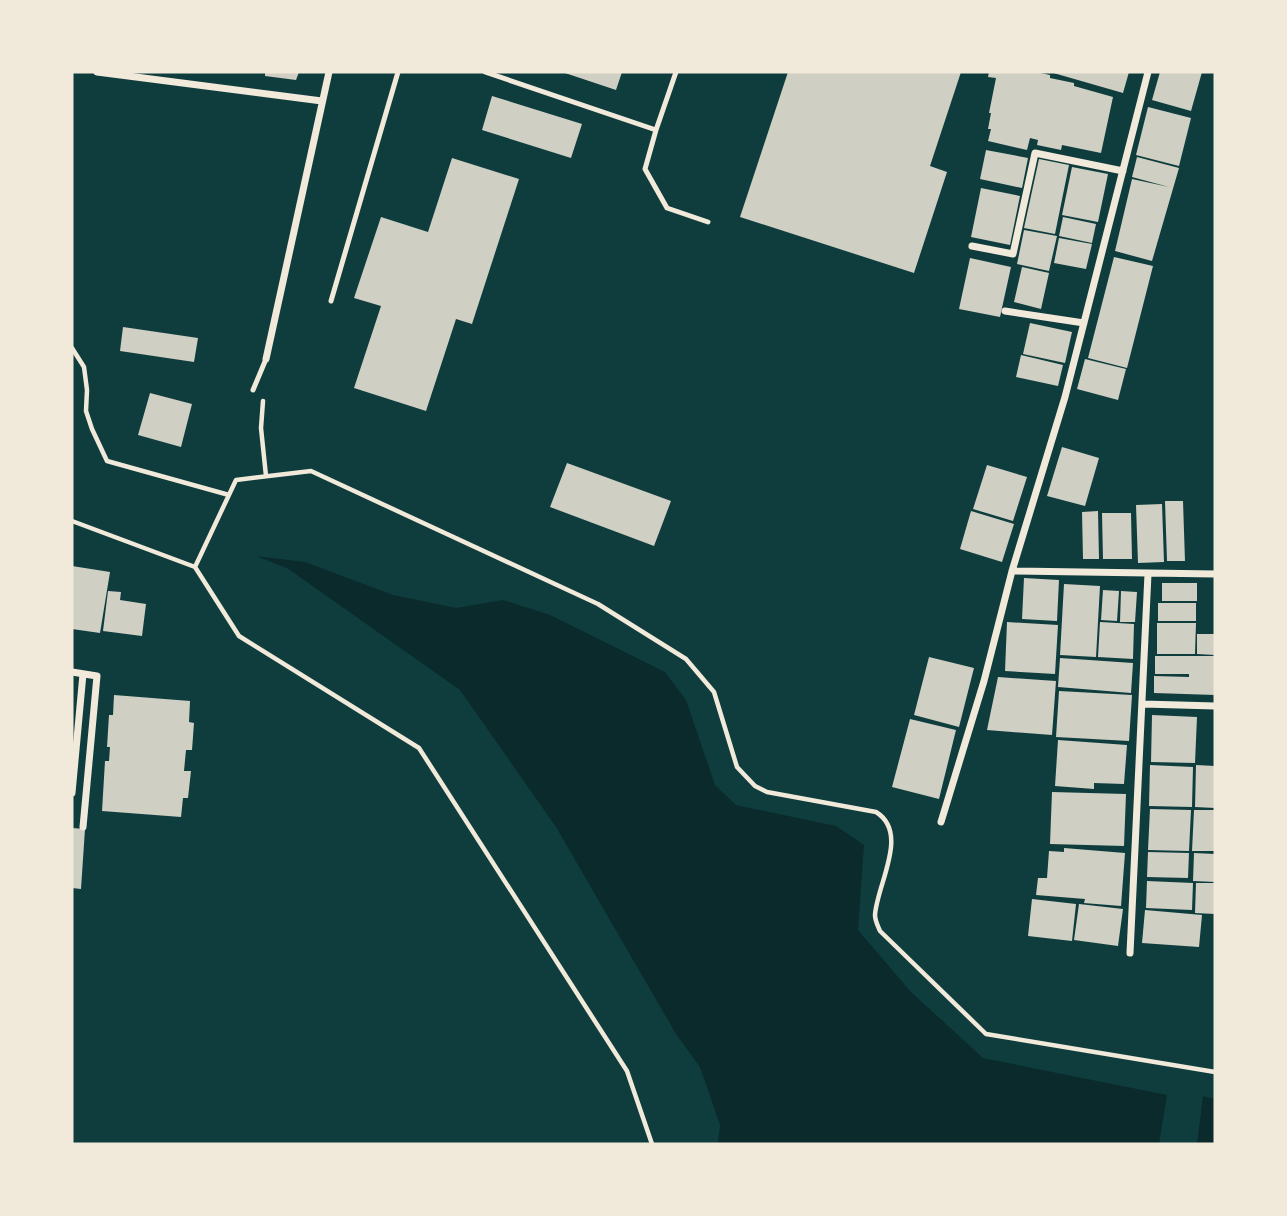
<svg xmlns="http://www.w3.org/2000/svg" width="1287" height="1216" viewBox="0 0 1287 1216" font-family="'PT Serif',serif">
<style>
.water{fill:#0a2a2b}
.building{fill:#cfcfc3}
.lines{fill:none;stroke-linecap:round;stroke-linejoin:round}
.path{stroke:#f1e9da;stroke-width:4.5}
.service{stroke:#f1e9da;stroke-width:5}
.minor{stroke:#f1e9da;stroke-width:7}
</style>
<rect width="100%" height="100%" fill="#0f3d3e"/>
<!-- water -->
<path class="water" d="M256 556 305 562 393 595 456 608 503 600 550 615 665 672 686 700 715 785 736 805 836 826 864 845 858 930 911 992 983 1058 1167 1095 1159 1144H718L720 1125 700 1067 676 1034 556 827 460 690 287 568Z
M1203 1096 1215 1099V1144H1197Z"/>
<!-- building -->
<path class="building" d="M265 72H299L296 80 265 76Z
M562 72H622L616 90Z
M788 72H961L930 166 947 172 914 273 740 217Z
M989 72H1036L1050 75V78L1074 83V86L1113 97 1101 153 1062 145 1061 150 1037 145 1038 140 1030 138 1027 150 988 141 991 129H988L991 113H989L996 78 988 77Z
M1050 72H1129L1123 93Z
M1160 72H1202L1191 111 1152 100Z
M492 96 582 124 571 158 482 130Z
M1148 107 1191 118 1179 166 1136 155Z
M986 150 1028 158 1022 188 980 179Z
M1137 157 1179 168 1152 261 1115 251 1132 179 1169 187 1132 177Z
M452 158 519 179 472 324 456 319 426 411 354 388 381 306 354 298 381 217 428 232Z
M1039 159 1069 165 1055 234 1024 228Z
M1072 167 1108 174 1098 222 1062 215Z
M981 188 1020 196 1010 245 971 237Z
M1063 217 1096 224 1092 243 1059 236Z
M1024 230 1057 236 1049 271 1017 264Z
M1059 238 1092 244 1086 269 1054 263Z
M1114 257 1153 266 1127 368 1088 358Z
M970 258 1011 267 1000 317 959 309Z
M1022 267 1049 273 1041 309 1014 302Z
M1030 323 1072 332 1065 363 1023 354Z
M123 327 198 338 194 362 120 351Z
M1021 355 1063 365 1058 386 1016 377Z
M1085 359 1126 369 1118 400 1077 389Z
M150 393 192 404 181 447 138 435Z
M1062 447 1099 458 1085 506 1047 496Z
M567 463 671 501 654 546 550 507Z
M987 465 1027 477 1013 521 973 509Z
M1165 501H1183L1185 561H1167Z
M1162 504 1164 562 1138 563 1136 505Z
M971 511 1014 524 1002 562 960 549Z
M1098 511 1099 559H1083L1082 512Z
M1102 513H1131L1132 559H1103Z
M72 566 110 572 100 633 72 629Z
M1024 578 1059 580 1057 621 1022 619Z
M1162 583H1197V601H1162Z
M1064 584 1100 586 1096 657 1060 655Z
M1103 590 1119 591 1117 621 1101 620Z
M108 591 121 592 120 600 146 604 142 636 103 631Z
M1121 591 1137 592 1135 622H1120Z
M1158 603H1196V621H1158Z
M1007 622 1058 625 1055 674 1005 671Z
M1100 622 1134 624 1133 659 1098 657Z
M1157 623H1196L1195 654H1157Z
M1197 634H1215V655L1197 654Z
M1155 656H1215V695L1154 693V676L1189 677V674H1155Z
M929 657 974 668 959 727 914 715Z
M1060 658 1133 663 1131 693 1058 687Z
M998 677 1056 681 1052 735 987 730Z
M1059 691 1132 695 1129 741 1056 737Z
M114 695 190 701 189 722 194 723 192 750H186L184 771H191L188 798H183L181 817 102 811 105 761H109L110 747H107L109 715H113Z
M1152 715 1197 717 1195 763 1151 762Z
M910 719 956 730 939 799 892 787Z
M1058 740 1127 745 1124 784 1094 783V789L1055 786Z
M1150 765 1193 767 1192 807 1149 806Z
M1196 765 1215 766V808L1195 807Z
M1052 792 1126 794 1124 846 1050 844Z
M1150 809 1191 810 1189 851 1148 850Z
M1194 810H1215V851H1192Z
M72 828 85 829 81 889 72 888Z
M1064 848 1125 853 1121 906 1084 903 1085 899 1036 895 1038 878H1047L1049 851 1064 852Z
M1148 852 1189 853 1188 878 1147 877Z
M1194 853 1215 854V882L1193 881Z
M1147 881 1193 883 1192 910 1146 908Z
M1196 883H1215V914L1195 913Z
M1032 899 1076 904 1072 941 1028 936Z
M1079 904 1123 909 1118 946 1074 940Z
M1145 910 1202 915 1199 947 1142 943Z"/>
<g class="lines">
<!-- path -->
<path class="path" d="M72 348 84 367 87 390 86 411 92 429 107 461 229 495
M263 401 261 428 266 476
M72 521 195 567
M652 1144 627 1071 419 748 239 636 195 567 236 480 311 471 598 604 686 659 714 692 737 767 755 786 767 792 876 812C910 833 877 884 875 915 875 921 878 926 880 931L986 1034 1215 1072"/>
<!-- service -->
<path class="service" d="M485 72 656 130 676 72
M656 130 645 169 667 208 708 222
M331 301 398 72
M253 390 266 359"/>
<!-- minor -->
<path class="minor" d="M97 72 322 101
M972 246 1013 254 1035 153 1123 171
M1005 311 1084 323
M266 359 329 72
M1012 571 1215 574
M72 672 97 676 83 827
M1143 704 1215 706
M72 793 83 674
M941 822 984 681 1012 571 1065 397 1148 72
M1130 953 1148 574"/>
</g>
<!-- border -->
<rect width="1287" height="1216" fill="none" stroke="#f1e9da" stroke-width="147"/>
</svg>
